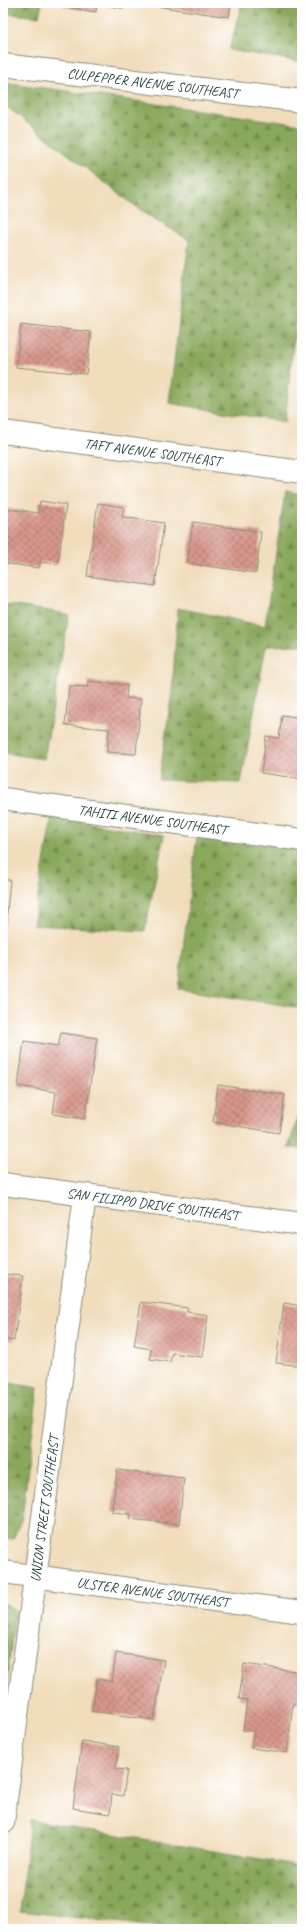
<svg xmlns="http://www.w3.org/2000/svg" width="305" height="1932" viewBox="0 0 305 1932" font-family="Caveat,sans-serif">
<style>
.forest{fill:url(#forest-firs);stroke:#547248}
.building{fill:url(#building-cross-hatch)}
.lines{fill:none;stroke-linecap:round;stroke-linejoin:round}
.minor-casing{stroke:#888d78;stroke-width:24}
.tertiary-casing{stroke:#888d78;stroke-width:24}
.minor{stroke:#fff;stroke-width:22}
.tertiary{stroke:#fff;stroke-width:22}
.labels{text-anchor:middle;stroke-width:3;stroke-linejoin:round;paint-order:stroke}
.street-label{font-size:14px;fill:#1f3d34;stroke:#fff}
</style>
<defs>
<pattern id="forest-firs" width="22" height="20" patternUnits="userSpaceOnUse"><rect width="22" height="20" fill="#8aa85b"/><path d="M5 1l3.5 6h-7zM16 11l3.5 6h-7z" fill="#708a4c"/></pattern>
<pattern id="building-cross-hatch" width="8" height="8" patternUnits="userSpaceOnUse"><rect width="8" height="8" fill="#d9968b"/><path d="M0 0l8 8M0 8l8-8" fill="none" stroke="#af7c72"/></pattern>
</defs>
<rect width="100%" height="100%" fill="#fff"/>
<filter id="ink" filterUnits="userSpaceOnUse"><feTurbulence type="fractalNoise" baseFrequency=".025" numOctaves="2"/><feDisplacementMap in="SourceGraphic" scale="8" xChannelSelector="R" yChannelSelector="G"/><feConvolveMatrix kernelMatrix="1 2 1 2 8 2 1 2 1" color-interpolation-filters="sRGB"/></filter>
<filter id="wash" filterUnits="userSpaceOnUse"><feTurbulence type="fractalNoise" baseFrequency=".012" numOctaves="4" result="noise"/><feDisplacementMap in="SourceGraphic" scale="16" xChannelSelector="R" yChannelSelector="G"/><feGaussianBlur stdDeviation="0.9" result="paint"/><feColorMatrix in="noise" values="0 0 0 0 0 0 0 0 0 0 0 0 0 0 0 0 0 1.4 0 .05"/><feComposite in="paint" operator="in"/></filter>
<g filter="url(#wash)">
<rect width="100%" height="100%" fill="#f1ddbc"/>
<!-- forest -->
<path class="forest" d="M3 3H42L39 17 3 13Z
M242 3H302V62L229 50Z
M3 82 302 125V261L285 422 169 403 189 240 143 212 3 104Z
M285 492 302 495V645L266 646 241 783 159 780 172 691 178 608 265 626Z
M3 604 69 614 44 759 3 753Z
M52 817 164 835 145 931 33 925Z
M197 836 302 850V1008L178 989Z
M302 1105V1149L288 1148Z
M3 1382 38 1388 22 1518 13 1539 3 1538Z
M3 1602 15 1610 5 1703H3Z
M30 1820 302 1866V1929H179V1925L158 1927 20 1911Z"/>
<g id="blocks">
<!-- building -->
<path class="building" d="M64 3H124L123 8 97 4 96 12 64 7Z
M155 3H231L229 17 155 6Z
M21 324 91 332 86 374 16 367Z
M40 501 66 505 58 564 40 562 39 568 3 563V508L38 513Z
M98 503 124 507 122 517 164 523 155 586 87 576Z
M193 522 261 532 256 573 187 563Z
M301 575H302V608L297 607Z
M88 681 127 685 126 698 141 699 136 754 107 752 109 729 65 725 69 686 88 687Z
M282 715 302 718V779L261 773 266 736 279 738Z
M3 880H10L6 923 3 922Z
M61 1033 97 1038 85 1119 53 1114 56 1092 18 1086 24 1041 58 1046Z
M218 1085 285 1095 279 1133 213 1122Z
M3 1274 23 1276 14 1341 3 1339Z
M141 1302 188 1308 187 1312 208 1315 202 1357 172 1353 170 1362 150 1359 151 1349 134 1346Z
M284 1303 302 1306V1366L276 1363Z
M117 1470 184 1478 179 1524 130 1519 131 1514 112 1512Z
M116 1653 164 1660 154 1720 92 1711 97 1679 112 1682Z
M244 1664 302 1672V1704L293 1703 287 1753 251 1748 254 1731 243 1730 247 1700 239 1699Z
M82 1741 119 1747 116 1769 127 1770 123 1796 112 1794 110 1814 73 1808Z"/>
</g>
</g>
<g filter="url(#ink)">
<use href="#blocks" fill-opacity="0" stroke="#888d78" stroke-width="1"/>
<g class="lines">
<defs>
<g id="minor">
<path id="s1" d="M3 65 302 101"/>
<path id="s2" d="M3 432 302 472"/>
<path id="s3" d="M3 799 302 840"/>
<path id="s4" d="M3 1572 302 1612"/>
<path id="s5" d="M3 1823 85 1195"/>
</g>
<g id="tertiary">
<path id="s6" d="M3 1184 302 1224"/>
</g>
</defs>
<!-- minor casing -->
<use href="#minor" class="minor-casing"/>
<!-- tertiary casing -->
<use href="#tertiary" class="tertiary-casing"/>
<!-- minor -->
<use href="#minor" class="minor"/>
<!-- tertiary -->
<use href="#tertiary" class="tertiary"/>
</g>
</g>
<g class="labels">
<!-- street labels -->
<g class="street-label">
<text dy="5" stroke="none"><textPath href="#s1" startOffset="151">CULPEPPER AVENUE SOUTHEAST</textPath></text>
<text dy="5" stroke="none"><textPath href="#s2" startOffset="151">TAFT AVENUE SOUTHEAST</textPath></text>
<text dy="5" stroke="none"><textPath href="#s3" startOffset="151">TAHITI AVENUE SOUTHEAST</textPath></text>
<text dy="5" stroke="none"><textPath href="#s6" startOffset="151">SAN FILIPPO DRIVE SOUTHEAST</textPath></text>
<text dy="5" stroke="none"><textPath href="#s5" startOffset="317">UNION STREET SOUTHEAST</textPath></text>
<text dy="5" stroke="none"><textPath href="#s4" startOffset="151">ULSTER AVENUE SOUTHEAST</textPath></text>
</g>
</g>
<!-- margin -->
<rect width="305" height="1932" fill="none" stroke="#fff" stroke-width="16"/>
</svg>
